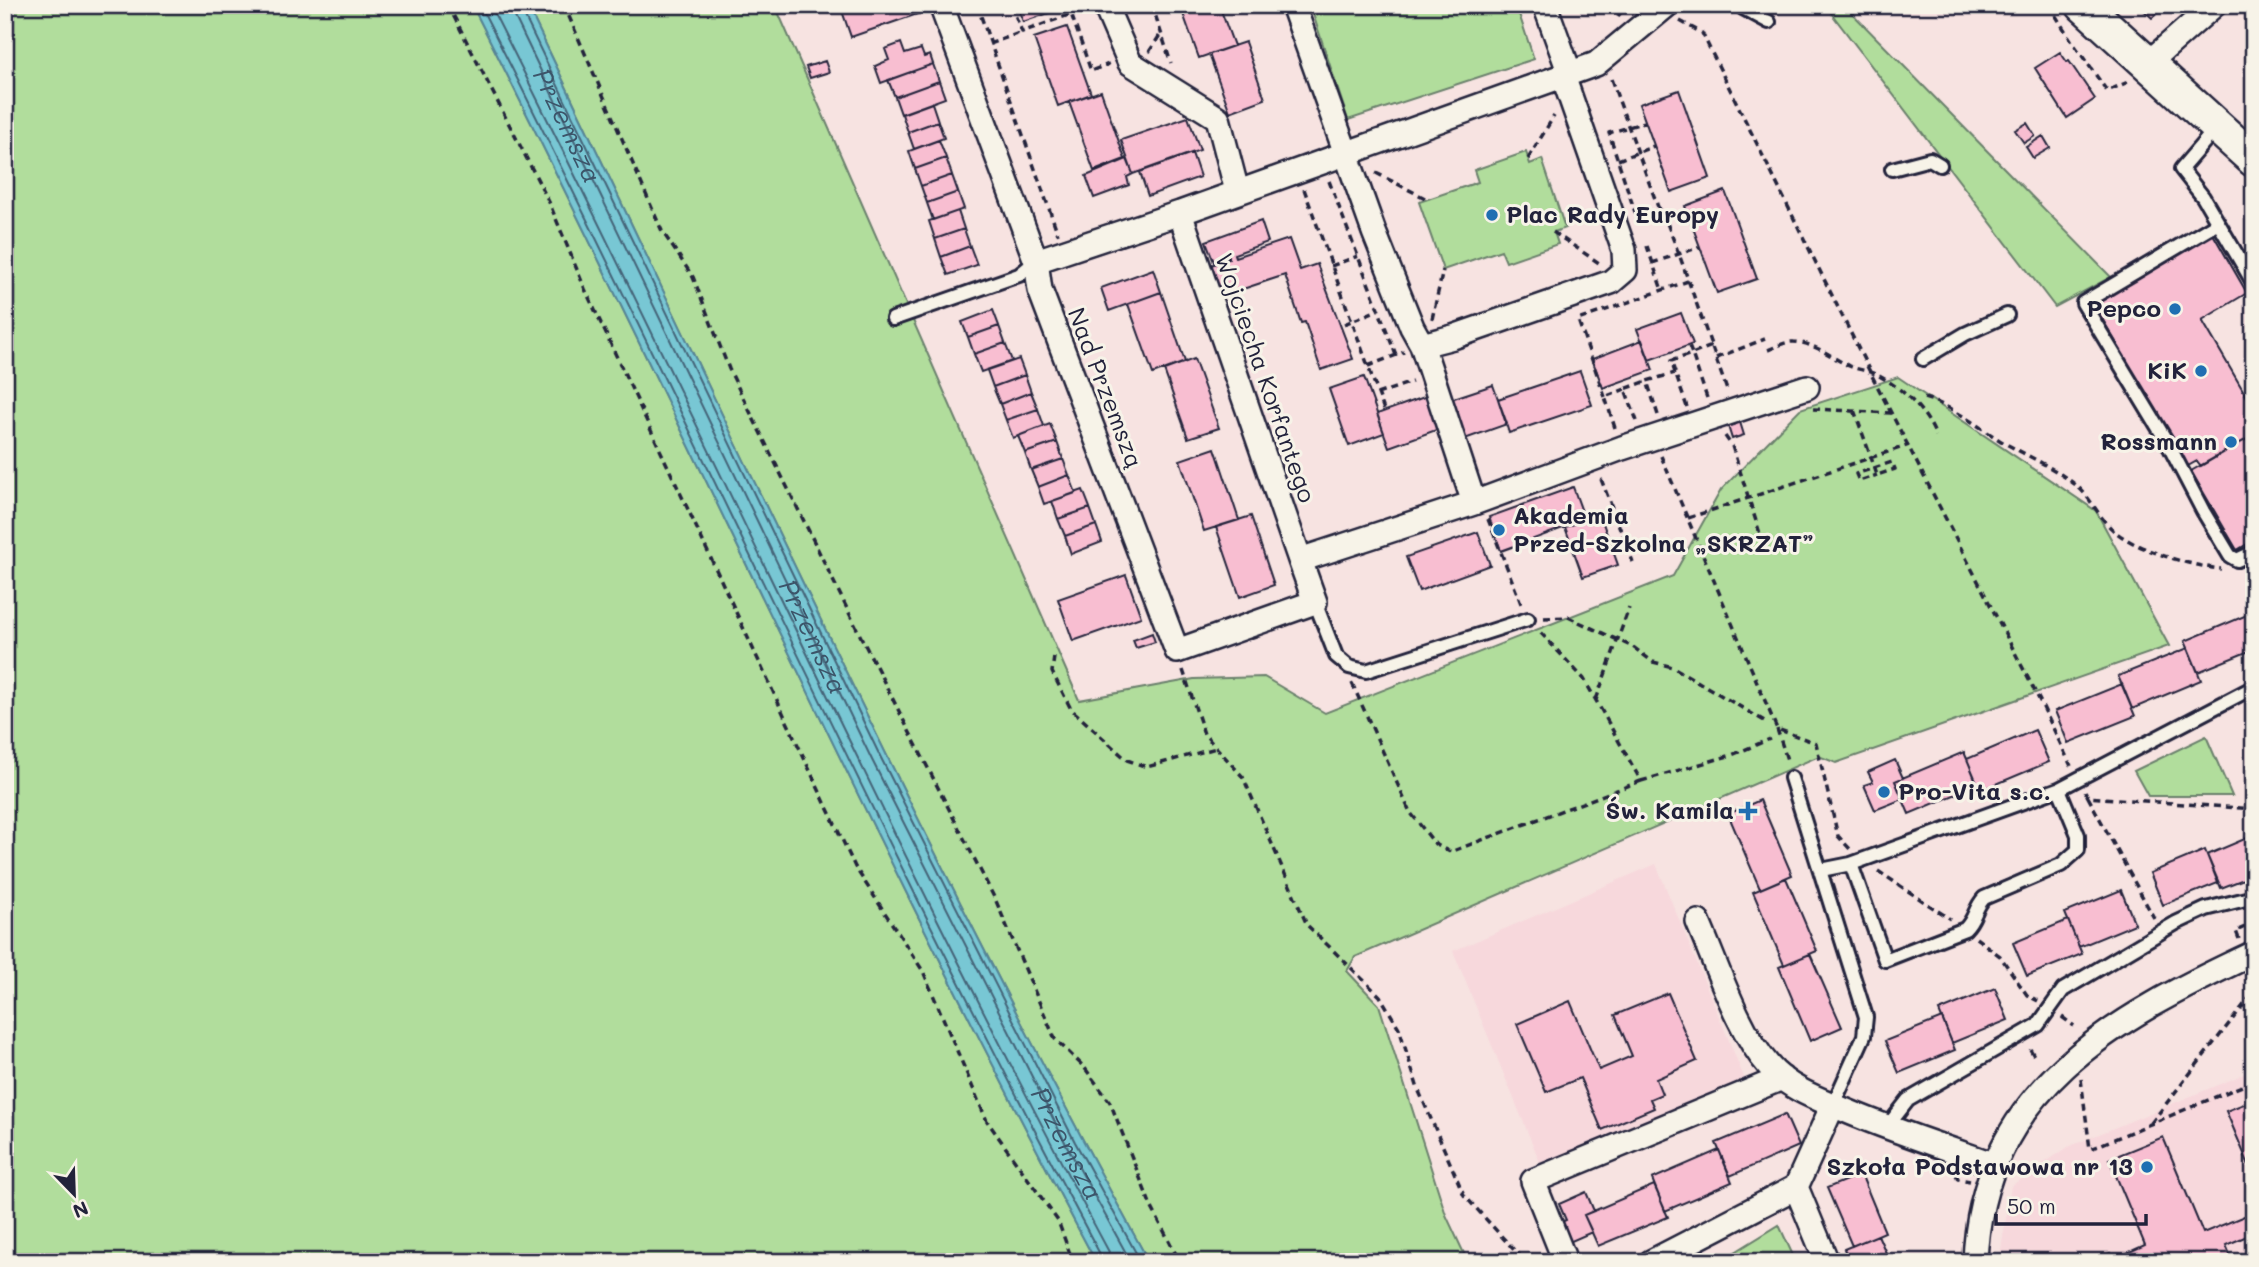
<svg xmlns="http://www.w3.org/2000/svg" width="2259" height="1267" viewBox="0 0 2259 1267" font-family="Mali,sans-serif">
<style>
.built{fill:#f7d8dc}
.green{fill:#b1dd9c;stroke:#6a806c;stroke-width:2}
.water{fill:#78c7d4;stroke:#568597;stroke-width:2}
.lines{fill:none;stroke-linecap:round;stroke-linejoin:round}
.shore{stroke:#446478;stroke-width:2}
.stream{stroke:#568597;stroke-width:6}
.building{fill:#f8bed1;stroke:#22223b;stroke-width:2}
.lane-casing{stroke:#22223b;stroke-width:18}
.street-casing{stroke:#22223b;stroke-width:28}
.secondary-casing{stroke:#22223b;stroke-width:38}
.path{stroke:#22223b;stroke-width:3.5;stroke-dasharray:7 5;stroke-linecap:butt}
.lane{stroke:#f7f3e8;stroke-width:12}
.street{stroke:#f7f3e8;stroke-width:23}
.secondary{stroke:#f7f3e8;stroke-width:33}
.poi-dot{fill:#1f6fb2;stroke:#f7f3e8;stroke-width:2.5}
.labels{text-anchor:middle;stroke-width:6;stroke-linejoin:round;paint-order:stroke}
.poi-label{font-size:24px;font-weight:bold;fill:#22223b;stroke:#f7f3e8;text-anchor:end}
.street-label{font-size:24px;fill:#22223b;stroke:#f7f3e8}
.water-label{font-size:26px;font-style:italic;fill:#3c5469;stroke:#f7f3e8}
</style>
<rect width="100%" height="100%" fill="#f7e3e1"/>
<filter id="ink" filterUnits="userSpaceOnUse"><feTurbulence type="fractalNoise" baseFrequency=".0143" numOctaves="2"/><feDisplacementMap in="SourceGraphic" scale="14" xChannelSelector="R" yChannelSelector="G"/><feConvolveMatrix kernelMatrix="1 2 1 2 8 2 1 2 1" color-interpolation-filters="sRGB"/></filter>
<g filter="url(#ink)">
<!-- built -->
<path class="built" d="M1656 864 1746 1082 1542 1167 1453 951Z
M2254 1070V1262H1999L2011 1186 2068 1147Z"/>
<!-- green -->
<path class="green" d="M5 5H472C684 422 875 850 1096 1262H5Z
M527 5H775L1079 700 1194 679 1264 677 1325 713 1673 576 1721 490 1800 409 1898 377 2096 511 2169 646 1836 763 1819 756 1355 957 1347 971 1379 1005 1446 1215 1468 1262H1149C924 853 729 426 527 5Z
M1310 5H1516L1534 59 1348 120Z
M1825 5H1844L2111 277 2055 307Z
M1526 152 1530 164 1542 159 1565 228 1554 232 1558 244 1506 262 1501 250 1443 270 1419 202 1478 182 1474 170Z
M2206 736 2232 796H2148L2134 771Z
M1779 1225 1796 1262H1719Z"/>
<!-- water -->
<path class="water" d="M472 5H527C729 426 924 853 1149 1262H1096C875 850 684 422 472 5Z"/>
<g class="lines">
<!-- shore -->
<g class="shore">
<path d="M480 5C691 420 881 846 1101 1256L1102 1262"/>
<path d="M490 5C700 419 889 843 1109 1252L1111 1262"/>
<path id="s1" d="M512 5 514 15 872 760 1067 1146 1131 1262"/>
<path d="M521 5 522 11 880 756 1075 1142 1141 1262"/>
</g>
<!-- stream -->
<path class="stream" d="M5 7 10 5"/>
</g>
<!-- building -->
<path class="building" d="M840 5H921L923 12 851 37Z
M1017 5H1053L1055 11 1023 22Z
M1180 5H1219L1234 46 1199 58Z
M2138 5H2167L2152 18Z
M1067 27 1091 94 1058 106 1034 38Z
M1245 42 1265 99 1230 112 1209 54Z
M901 43 905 54 921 49 924 57 930 55 933 64 881 83 875 66 889 60 885 49Z
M2060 52 2067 62 2069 61 2095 99 2067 118 2035 68Z
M825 61 829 72 810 78 806 67Z
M933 64 939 81 895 97 888 80Z
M939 81 945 98 901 114 895 97Z
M1679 90 1710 178 1671 192 1639 104Z
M1101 91 1125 159 1094 171 1069 102Z
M932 103 938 121 908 132 902 114Z
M1188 117 1200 150 1133 174 1121 140Z
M938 121 944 138 914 149 908 132Z
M2027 123 2035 136 2024 143 2015 130Z
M2043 136 2050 148 2033 158 2026 147Z
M939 140 946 158 915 169 909 151Z
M1192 153 1200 177 1148 196 1140 172Z
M946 158 952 175 921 186 915 169Z
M1127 159 1133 174 1127 177 1129 185 1094 198 1086 176Z
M952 175 958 192 927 203 921 186Z
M1725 191 1757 279 1717 293 1685 206Z
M958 192 964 209 933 220 927 203Z
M958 211 964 229 935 239 929 221Z
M1261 221 1268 242 1234 254 1235 257 1289 239 1300 270 1317 264 1353 359 1321 370 1305 322 1301 323 1285 275 1219 297 1208 266 1229 259V256L1214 262 1206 241Z
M964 229 970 246 941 257 935 239Z
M2213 234 2247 293 2202 320 2254 409V435L2201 466 2197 461 2188 466 2094 305Z
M970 246 977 265 948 275 941 257Z
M1153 269 1161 292 1109 311 1101 288Z
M1161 292 1185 362 1153 374 1128 304Z
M993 310 999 326 968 337 962 322Z
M1681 313 1693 344 1649 360 1637 329Z
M999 326 1005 343 974 354 968 337Z
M1642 340 1653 370 1603 388 1592 359Z
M1005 343 1012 361 981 372 974 354Z
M1019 359 1025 375 993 387 987 370Z
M1194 359 1219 428 1188 438 1164 370Z
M1580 371 1592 405 1509 433 1498 399Z
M1025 375 1031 392 1000 404 993 387Z
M1364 377 1384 433 1349 446 1329 389Z
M1493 385 1507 424 1462 440 1448 400Z
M1031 392 1038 409 1006 420 1000 404Z
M1427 396 1439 429 1389 447 1377 414Z
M1038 409 1044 426 1013 438 1006 420Z
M1739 419 1744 435 1732 439 1727 423Z
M1050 424 1057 442 1025 453 1018 436Z
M2254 435V540L2237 550 2191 471Z
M1057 442 1063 459 1031 470 1025 453Z
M1215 448 1239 520 1204 531 1180 460Z
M1063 459 1069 475 1038 487 1031 470Z
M1069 475 1076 493 1044 504 1038 487Z
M1573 487 1585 520 1501 551 1489 517Z
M1083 490 1090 508 1058 519 1052 501Z
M1090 508 1096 525 1065 536 1058 519Z
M1600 515 1618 565 1583 577 1565 527Z
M1251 516 1274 585 1240 597 1216 527Z
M1096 525 1102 542 1071 554 1065 536Z
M1478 532 1490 565 1419 591 1406 557Z
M1126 575 1141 617 1073 641 1058 599Z
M2254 612V649L2198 672 2185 641Z
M1152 633 1155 642 1136 648 1133 640Z
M2188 648 2201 680 2132 709 2118 676Z
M2122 684 2135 716 2068 743 2055 711Z
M2035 730 2049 762 1980 791 1967 759Z
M1964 752 1978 785 1909 814 1895 781Z
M1895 760 1903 778 1895 781 1903 799 1875 810 1864 785 1873 782 1868 772Z
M1760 800 1792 875 1760 889 1728 814Z
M2254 835V875L2221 888 2207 855Z
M2205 850 2218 883 2163 905 2150 873Z
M1786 878 1817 951 1784 965 1753 892Z
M2121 890 2135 924 2079 947 2065 913Z
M2068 920 2082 954 2027 976 2013 943Z
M1810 954 1842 1027 1810 1041 1779 967Z
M1995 988 2008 1020 1952 1043 1939 1011Z
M1668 993 1697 1061 1656 1079 1662 1094 1650 1099 1654 1108 1602 1130 1580 1078 1546 1092 1517 1024 1570 1001 1599 1070 1632 1056 1615 1015Z
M1942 1018 1955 1050 1899 1073 1885 1041Z
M2254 1100V1177L2226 1111Z
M1785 1114 1799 1146 1730 1176 1716 1143Z
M2163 1137 2203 1233 2254 1212V1233L2226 1245 2233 1262H2120L2118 1257 2145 1245 2109 1159Z
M1719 1150 1732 1182 1665 1211 1652 1179Z
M1861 1174 1885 1232 1852 1246 1827 1188Z
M1654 1185 1668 1217 1598 1246 1584 1215Z
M1586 1192 1594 1211 1584 1215 1592 1232 1567 1243 1559 1223 1566 1220 1559 1204Z
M1878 1235 1890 1262H1850L1844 1249Z
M2110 1253 2114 1262H2088Z"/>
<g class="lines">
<defs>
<path id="lane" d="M1749 5 1743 8 1769 22
M2217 127 2181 169 2203 197 2254 284
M1892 169 1930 159 1940 165
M2218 223 2083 303 2167 442 2203 511 2230 556 2237 560 2254 552
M893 319 1019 275 1036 261
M1923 359 1965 334 2007 315
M1315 602 1336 656 1349 667 1366 671 1528 619
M1791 778 1866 1017 1864 1036 1833 1105
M1851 864 1885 960 1965 929C1976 918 1974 909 1984 898L2061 865 2078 850V835L2059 789
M1821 870 1851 864 2059 789 2254 687
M1887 1127 1908 1100 2038 1025 2063 990 2176 923 2206 909 2254 897"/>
<path id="street" d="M941 5 1036 261 1040 290 1177 651 1315 602 1300 560
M1105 5 1130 63 1218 118 1237 191
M1293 5 1374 232 1412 327 1422 345 1453 337 1611 282 1625 270 1624 250 1563 76
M1545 5 1570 74
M2147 64 2214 5
M1180 213 1300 560 1474 503
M1036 261 1180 213 1596 64 1667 5
M1422 345 1474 503 1622 448 1807 387
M1698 922C1717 966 1738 1031 1769 1066 1788 1088 1816 1098 1842 1109 1891 1130 1943 1147 1993 1164
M1796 1187 1827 1262
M1563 1256 1533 1181 1782 1078
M1651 1262 1796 1187 1833 1105
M1975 1262C1981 1089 2115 1018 2254 953"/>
<path id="secondary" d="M2083 5 2254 160"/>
</defs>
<!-- lane casing -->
<use href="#lane" class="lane-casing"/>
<!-- street casing -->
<use href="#street" class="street-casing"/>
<!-- secondary casing -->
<use href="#secondary" class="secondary-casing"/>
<!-- path -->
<path class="path" d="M448 5 549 202 585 289 855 867 923 971 987 1121 1058 1221 1073 1262
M564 5 662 231 693 277 729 369 860 635 996 901 1055 1039 1084 1067 1110 1102 1151 1206 1180 1262
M977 5 1058 234
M1011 5 1022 32 1085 9
M1068 5 1091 71 1109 64
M1152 5 1171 63
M2049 5 2071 40 2107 91 2128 82
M1618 16 1627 5
M1680 21 1702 33 1870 372 2042 705 2071 766
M989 44 1022 32
M1149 52 1160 35
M1611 79 1658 207 1665 218 1679 254 1728 393
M1528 159 1554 116
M1618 160 1654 146
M1376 173 1427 199
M1329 181 1396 355
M1304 189 1384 410
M1636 215 1609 133 1645 122
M1553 232 1599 263
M1647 246 1662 290
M1652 263 1700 247
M1331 266 1358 256
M1432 319 1443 270
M1344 324 1378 310
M1768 350C1776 347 1786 341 1794 342 1815 343 1831 357 1849 366 1858 370 1867 370 1875 374 1901 386 1926 411 1936 436
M1716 358 1765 339
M1368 366 1404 352
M1377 394 1412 382
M1605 397 1578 320 1688 281
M1707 398 1692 354 1712 346
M1924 398C1956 407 1980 429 2008 445 2032 458 2056 469 2077 486 2091 498 2098 516 2111 528 2132 549 2191 566 2221 569
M1687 407 1671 361 1692 354 1689 346
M1813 409 1891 413
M1854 410C1862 432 1870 454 1877 475L1895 469 1892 462 1856 474 1859 481 1877 475
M1658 415 1647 381 1675 373
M1637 421 1625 389 1647 381
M1615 428 1605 397 1625 389
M1725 436 1732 446 1763 543
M1661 456 1777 729 1816 743 1838 836 1850 849
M1601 479 1633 562
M1688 518 1909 445
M1488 519 1522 606
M1544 618 1568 617 1633 647 1653 662 1673 667 1766 722
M1054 657 1052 672 1071 709 1127 760 1147 767 1216 748
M1183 670 1204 734 1243 777 1307 925 1380 996 1399 1028 1418 1089 1464 1195 1525 1262
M1352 683 1410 812 1435 844 1450 852 1641 781 1584 679 1538 630
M1596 700 1629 608
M1777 729 1788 763
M1641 781 1732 755 1770 739
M2085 791 2088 797 2254 809
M2088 797 2154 918
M1878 871 1950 919
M1976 938 2000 956 2027 995 2038 1001
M2239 939 2236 931 2254 923
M2062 1017 2074 1026
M2030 1049 2036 1059
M2081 1079 2090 1149 2254 1081
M2151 1123 2254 992
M1956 1174 1958 1179 1970 1181"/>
<!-- lane -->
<use href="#lane" class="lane"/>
<!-- street -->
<use href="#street" class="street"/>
<!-- secondary -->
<use href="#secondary" class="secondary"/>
</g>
</g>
<!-- markers -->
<g class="poi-dot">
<circle cx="1492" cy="215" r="7"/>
<circle cx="2175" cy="309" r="7"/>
<circle cx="2201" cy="371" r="7"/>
<circle cx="2231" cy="442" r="7"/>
<circle cx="1499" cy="530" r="7"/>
<circle cx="1884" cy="792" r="7"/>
<path d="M1744.5 800.5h7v7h7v7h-7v7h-7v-7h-7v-7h7z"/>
<circle cx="2147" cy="1167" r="7"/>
</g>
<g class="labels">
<!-- poi labels -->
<g class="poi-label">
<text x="1506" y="223" text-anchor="start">Plac Rady Europy</text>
<text x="2161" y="317">Pepco</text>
<text x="2187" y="379">KiK</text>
<text x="2217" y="450">Rossmann</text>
<text x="1513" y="524" text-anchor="start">Akademia<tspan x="1513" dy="28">Przed-Szkolna „SKRZAT”</tspan></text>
<text x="1898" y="800" text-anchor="start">Pro-Vita s.c.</text>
<text x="1734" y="819">Św. Kamila</text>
<text x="2133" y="1175">Szkoła Podstawowa nr 13</text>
</g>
<!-- street labels -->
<g class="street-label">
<text transform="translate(1265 378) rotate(71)" y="8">Wojciecha Korfantego</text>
<text transform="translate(1105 388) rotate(69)" y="8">Nad Przemszą</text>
</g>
<!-- water labels -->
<g class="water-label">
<text dy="9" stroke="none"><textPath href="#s1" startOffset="133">Przemsza</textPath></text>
<text dy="9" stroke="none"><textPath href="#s1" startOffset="700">Przemsza</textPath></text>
<text dy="9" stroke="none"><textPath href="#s1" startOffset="1267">Przemsza</textPath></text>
</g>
</g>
<!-- margin -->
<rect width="2259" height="1267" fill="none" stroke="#f7f3e8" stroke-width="28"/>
<rect x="14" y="14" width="2231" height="1239" fill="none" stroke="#22223b" stroke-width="2.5" filter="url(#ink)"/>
<!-- north arrow -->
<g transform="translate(74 1194) rotate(157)" stroke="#f7f3e8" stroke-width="5" paint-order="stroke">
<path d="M0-5L12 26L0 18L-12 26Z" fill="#22223b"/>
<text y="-10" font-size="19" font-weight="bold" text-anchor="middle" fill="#22223b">N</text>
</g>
<!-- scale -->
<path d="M1996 1214v10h150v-10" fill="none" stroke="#22223b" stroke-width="3.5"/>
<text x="2007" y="1214" font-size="21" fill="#22223b" stroke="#f7f3e8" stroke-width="5" paint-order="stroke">50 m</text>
</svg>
